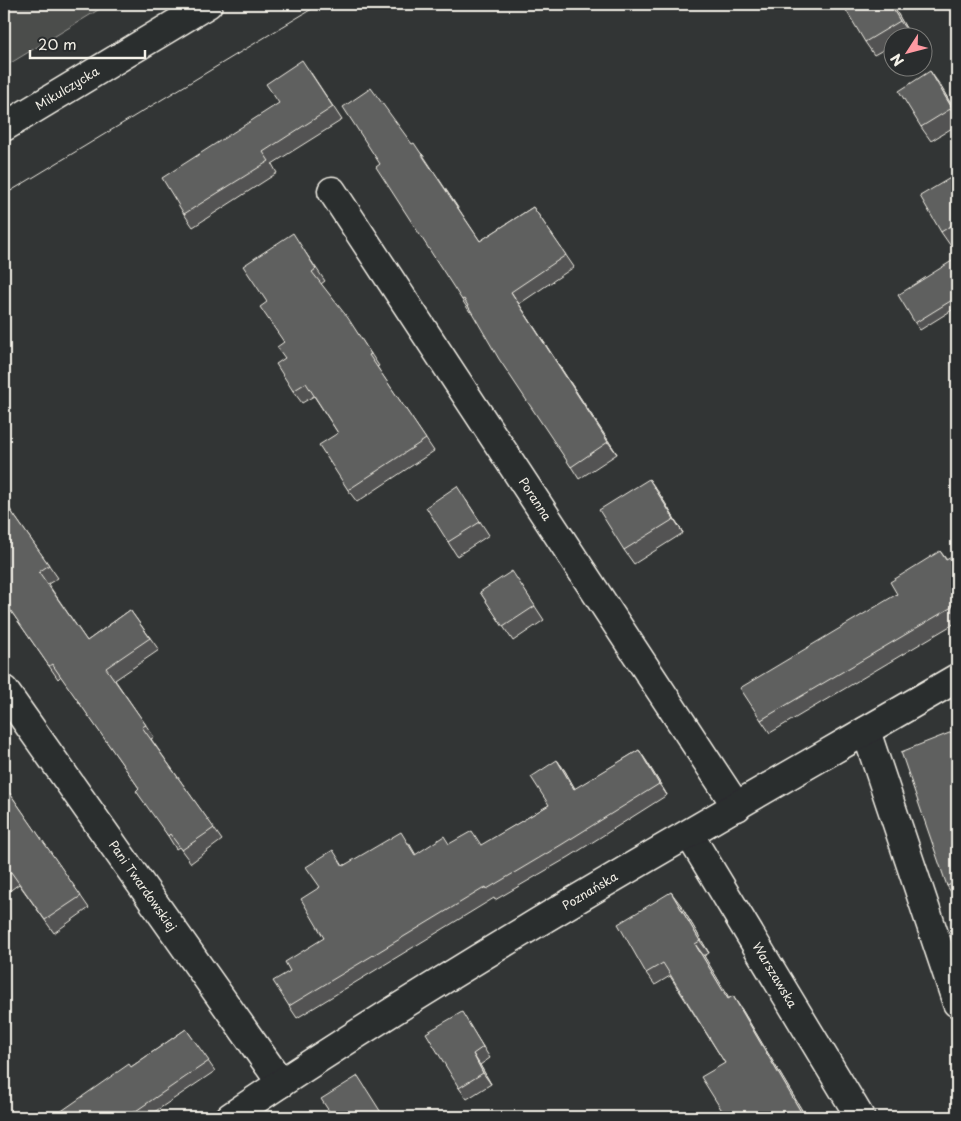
<svg xmlns="http://www.w3.org/2000/svg" width="961" height="1121" viewBox="0 0 961 1121" font-family="'Playpen Sans',sans-serif">
<style>
.green{fill:#4b4d4c;stroke:#a09f9a}
.lines{fill:none;stroke-linecap:round;stroke-linejoin:round}
.minor-casing{stroke:#f4f1e8;stroke-width:31}
.major-casing{stroke:#f4f1e8;stroke-width:31}
.minor{stroke:#2a2d2e;stroke-width:28}
.major{stroke:#2a2d2e;stroke-width:28}
.tram{stroke:#f4f1e8;stroke-width:1}
.wall{fill:#525352;stroke:#f4f1e8}
.shaded-wall{fill:#424342;stroke:#f4f1e8}
.building{fill:#5f605f;stroke:#f4f1e8}
.labels{text-anchor:middle;stroke-width:5;stroke-linejoin:round;paint-order:stroke}
.street-label{font-size:12px;fill:#f4f1e8;stroke:#2a2d2e}
</style>
<rect width="100%" height="100%" fill="#323535"/>
<filter id="ink" filterUnits="userSpaceOnUse"><feTurbulence type="fractalNoise" baseFrequency=".02" numOctaves="2"/><feDisplacementMap in="SourceGraphic" scale="10" xChannelSelector="R" yChannelSelector="G"/><feConvolveMatrix kernelMatrix="1 2 1 2 8 2 1 2 1" color-interpolation-filters="sRGB"/></filter>
<g filter="url(#ink)">
<!-- green -->
<path class="green" d="M4 4H108L4 67Z"/>
<g class="lines">
<defs>
<g id="minor">
<path id="s1" d="M332 191 737 807"/>
<path id="s2" d="M4 690 281 1083"/>
<path d="M866 731 957 1003"/>
<path id="s3" d="M689 834 860 1117"/>
<path id="s4" d="M230 1117C464 959 713 820 957 678"/>
</g>
<g id="major">
<path id="s5" d="M4 127 208 4"/>
</g>
</defs>
<!-- minor casing -->
<use href="#minor" class="minor-casing"/>
<!-- major casing -->
<use href="#major" class="major-casing"/>
<!-- minor -->
<use href="#minor" class="minor"/>
<!-- major -->
<use href="#major" class="major"/>
<!-- tram -->
<path class="tram" d="M4 195 320 4"/>
</g>
<!-- wall -->
<path class="wall" d="M892 4 910 35 905 38H894V44L874 55 865 42Z
M311 73 342 120 272 164 277 173 193 227 184 214Z
M940 85 957 114V125L931 141 921 127Z
M412 144 423 155 480 241 533 207 574 267 519 304 617 454 579 479 472 311 470 312 462 300Z
M957 174V241L950 245 941 232Z
M301 246 325 281 321 284 356 331 379 366 377 367 434 451 357 502 348 490 338 433 314 396 302 403 293 391 285 358 284 342 267 302Z
M957 262V307L920 330 915 323Z
M659 493 683 533 634 564 624 550Z
M466 500 489 535 457 556 448 542Z
M4 501 58 578 48 584 87 641 130 610 159 650 115 680 154 737 151 739 222 840 191 863 179 847 176 849 168 836 139 788 61 676 58 679 4 601Z
M940 551 947 560 957 554V622L770 733 761 720 897 594Z
M521 585 544 620 513 641 480 592Z
M957 730 956 897 955 898 947 886Z
M639 750 647 762 667 795 569 857 495 900 494 898 297 1018 289 1006 290 971 324 938 320 887 344 865 409 843 416 855 450 844 482 845 549 805 557 760 565 771 575 789Z
M4 785 89 908 54 933 19 884 4 895Z
M680 904 709 953 704 956 729 998 741 1008 806 1117H726L725 1063 670 976 655 985 646 973Z
M469 1024 490 1058 480 1065 491 1084 467 1099 459 1088Z
M186 1029 215 1071 147 1117H53L131 1067Z"/>
<!-- shaded-wall -->
<path class="shaded-wall" d="M890 4H892L910 35 900 21Z
M930 71 940 85 957 115 952 108Z
M511 292 519 304 617 454 608 442Z
M649 479 659 493 683 533 674 519Z
M639 750 647 762 667 795 659 784Z
M557 760 565 771 582 801 574 789Z
M671 892 680 904 709 953 700 941Z
M695 944 704 956 737 1011 728 999Z
M733 996 741 1008 806 1117H804Z
M473 1054 480 1065 491 1084 483 1073Z"/>
<!-- building -->
<path class="building" d="M845 4H890L900 21 865 42 843 5Z
M302 60 333 107 263 152 269 161 184 214 162 178 279 103 266 84Z
M930 71 952 108 921 127 899 91Z
M371 88 412 144 414 143 480 241 533 207 566 255 511 292 608 442 571 467 499 359 464 299 462 300 376 167 380 164 343 107Z
M957 174V222L941 232 920 196Z
M293 233 316 269 312 272 348 318 371 354 369 355 426 439 348 490 319 445 338 433 306 383 293 391 276 364 285 358 277 347 284 342 260 307 267 302 243 266Z
M955 259 957 262V297L915 323 898 295Z
M957 452V461L953 454Z
M649 479 674 519 624 550 599 510Z
M457 486 480 522 448 542 426 507Z
M4 501 49 565 39 572 87 641 130 610 150 638 106 668 146 725 142 727 214 828 182 850 170 834 168 836 136 791 139 788 52 664 49 666 4 601Z
M940 551 946 560 957 554V604L761 720 740 688 897 594 890 582Z
M512 571 535 606 503 627 480 592Z
M957 730V901L952 884 947 886 901 752Z
M639 750 659 784 561 845 487 889 486 887 289 1006 273 981 290 971 285 962 324 938 301 899 320 887 306 867 333 850 343 866 401 832 415 855 444 836 449 844 472 831 481 845 549 805 531 777 557 760 574 789Z
M4 785 81 896 45 920 11 872 4 877Z
M671 892 700 941 695 944 728 999 733 996 804 1117H756L753 1113 747 1117H726L701 1077 725 1063 663 963 646 973 618 924Z
M462 1012 483 1047 473 1054 483 1073 459 1088 426 1033Z
M186 1029 209 1061 127 1117H53L129 1064 131 1067Z
M358 1076 384 1117H333L321 1099Z"/>
</g>
<g class="labels">
<!-- street labels -->
<g class="street-label">
<text dy="4" stroke="none"><textPath href="#s5" startOffset="74">Mikulczycka</textPath></text>
<text dy="4" stroke="none"><textPath href="#s1" startOffset="369">Poranna</textPath></text>
<text dy="4" stroke="none"><textPath href="#s2" startOffset="240">Pani Twardowskiej</textPath></text>
<text dy="4" stroke="none"><textPath href="#s4" startOffset="425">Poznańska</textPath></text>
<text dy="4" stroke="none"><textPath href="#s3" startOffset="165">Warszawska</textPath></text>
</g>
</g>
<!-- margin -->
<rect width="961" height="1121" fill="none" stroke="#2a2d2e" stroke-width="20"/>
<rect x="10" y="10" width="941" height="1101" fill="none" stroke="#f4f1e8" stroke-width="2" filter="url(#ink)"/>
<!-- north arrow -->
<g transform="translate(908 52) rotate(234)"><circle r="24" fill="#2a2d2e" stroke="#7b7b78"/>
<path d="M0-4L9 19L0 12L-9 19Z" fill="#ff9aa2"/>
<text y="-8" font-size="14" font-weight="bold" text-anchor="middle" fill="#f4f1e8">N</text>
</g>
<!-- scale -->
<path d="M30 50v8h115v-8" fill="none" stroke="#f4f1e8" stroke-width="2.5"/>
<text x="38" y="50" font-size="15" fill="#f4f1e8" stroke="#2a2d2e" stroke-width="4" paint-order="stroke">20 m</text>
</svg>
